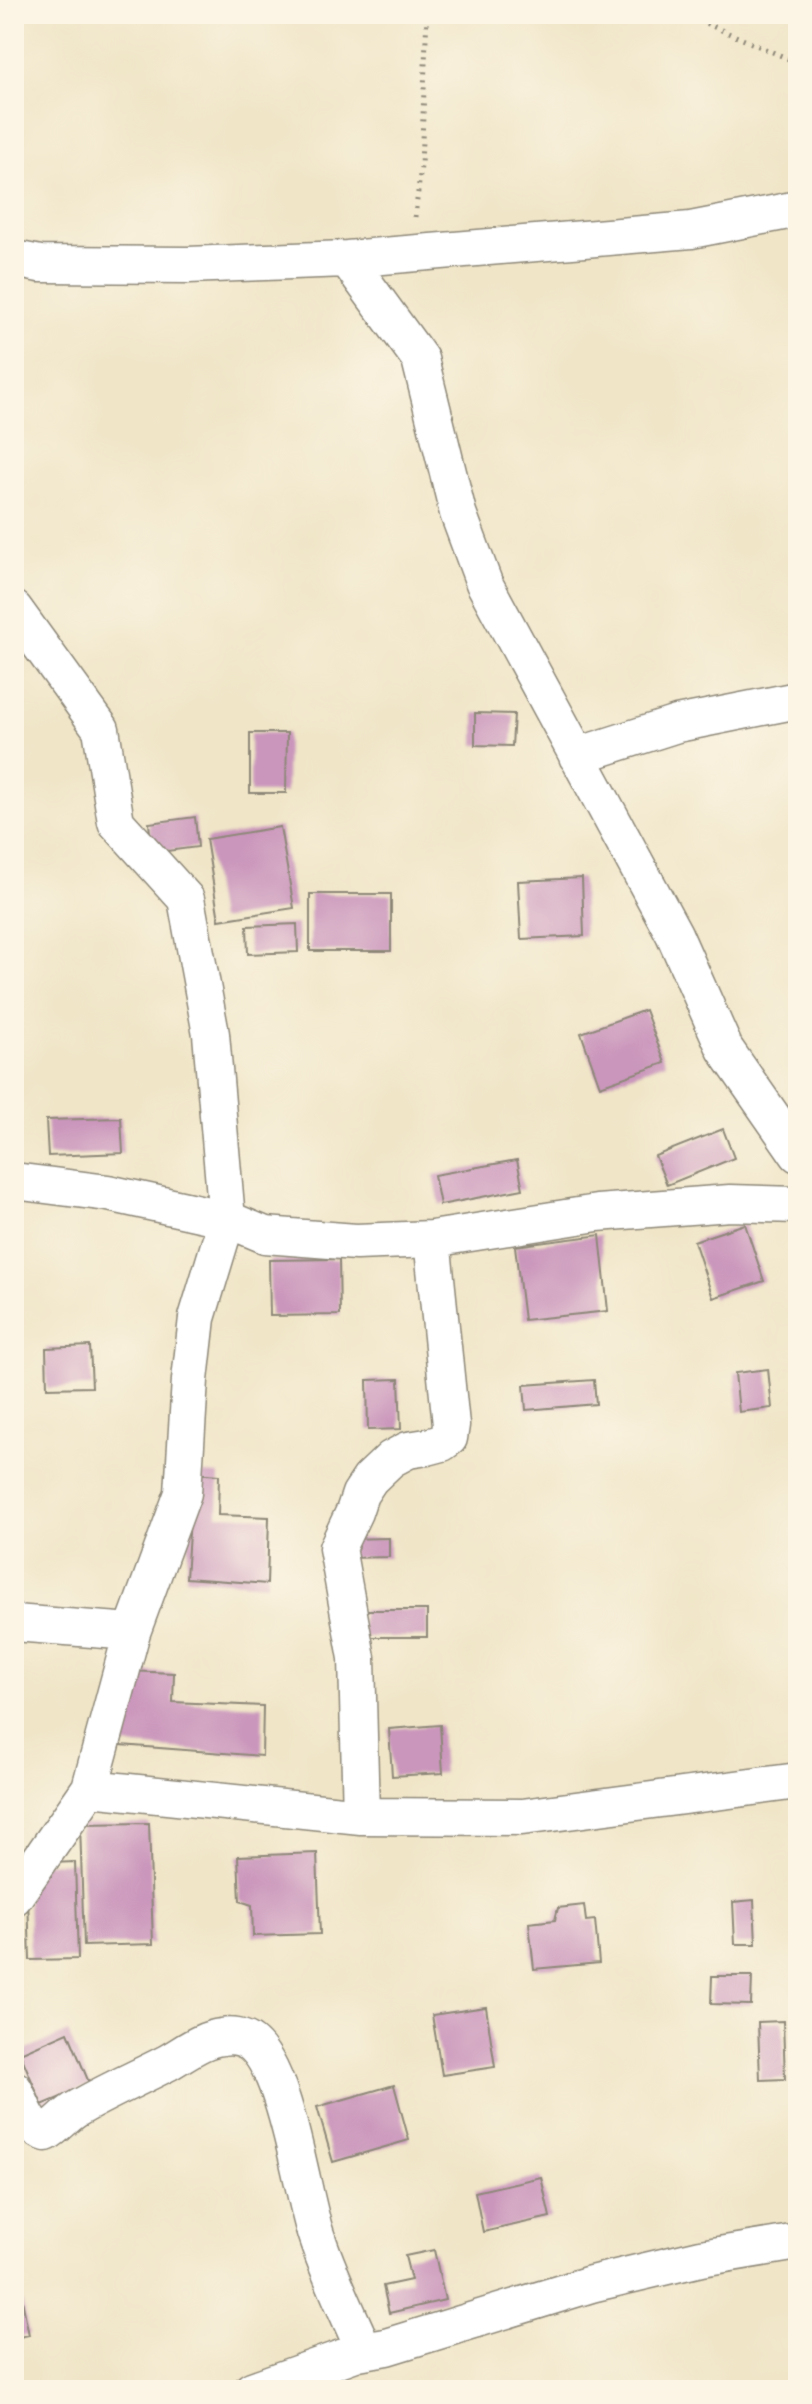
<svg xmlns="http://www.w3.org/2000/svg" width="812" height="2404" viewBox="0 0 812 2404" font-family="'Balsamiq Sans',sans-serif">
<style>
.building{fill:#ca96bc}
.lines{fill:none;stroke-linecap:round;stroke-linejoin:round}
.street-casing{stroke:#8e8879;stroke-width:39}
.path{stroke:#8e8879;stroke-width:5;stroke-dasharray:2 6;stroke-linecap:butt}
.street{stroke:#fff;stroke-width:36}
</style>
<rect width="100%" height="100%" fill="#fcf5e5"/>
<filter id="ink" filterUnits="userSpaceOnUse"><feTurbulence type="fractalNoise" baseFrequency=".0125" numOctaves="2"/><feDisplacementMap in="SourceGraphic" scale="16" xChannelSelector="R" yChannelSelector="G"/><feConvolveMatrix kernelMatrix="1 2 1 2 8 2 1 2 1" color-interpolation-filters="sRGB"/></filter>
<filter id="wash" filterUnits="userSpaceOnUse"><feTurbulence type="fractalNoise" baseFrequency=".006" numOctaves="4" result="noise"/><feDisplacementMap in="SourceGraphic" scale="32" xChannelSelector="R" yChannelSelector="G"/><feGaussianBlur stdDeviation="1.8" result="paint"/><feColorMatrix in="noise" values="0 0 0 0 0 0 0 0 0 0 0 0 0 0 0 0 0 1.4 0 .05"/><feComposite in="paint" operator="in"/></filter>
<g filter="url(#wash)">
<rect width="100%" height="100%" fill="#f0e5c7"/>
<g id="blocks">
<!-- building -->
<path class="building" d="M475 713 514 714 512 746 475 745Z
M250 733H287L286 793H250Z
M195 817 198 847 152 853 149 823Z
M280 827 294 908 219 920 206 839Z
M582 878 584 936 521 939 518 881Z
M310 894H391V951H310Z
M297 924 298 952 248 954 247 926Z
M645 1010 665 1063 600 1086 581 1033Z
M121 1118 123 1153 48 1156 46 1120Z
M723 1129 734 1158 667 1185 655 1156Z
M517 1160 523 1189 440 1205 434 1175Z
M745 1224 764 1281 713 1298 694 1241Z
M600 1235 608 1311 524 1320 515 1246Z
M339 1259 340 1315 270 1316 269 1260Z
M90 1346 92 1387 47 1388 46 1348Z
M768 1369 772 1408 739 1412 735 1373Z
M399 1379 401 1429 368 1430 367 1380Z
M594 1380 596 1404 526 1410 524 1385Z
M193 1473 219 1475 218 1515 269 1517 267 1584 186 1578Z
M389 1538V1557L347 1558 346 1539Z
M362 1610H427V1637H362Z
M126 1671 174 1673 173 1702 263 1706 262 1756 121 1745Z
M440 1725 443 1773 392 1776 389 1729Z
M149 1823 153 1944 84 1946 80 1824Z
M317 1853 320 1934 253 1936 252 1905 240 1901 238 1856Z
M75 1862 78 1959 30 1960 27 1864Z
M754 1900 756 1944H735L733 1902Z
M584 1905 586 1921 595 1920 599 1963 534 1969 529 1923 555 1920 558 1908Z
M712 1976H752L751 2005 711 2004Z
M486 2007 495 2067 442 2075 432 2015Z
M783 2021 785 2079 760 2080 758 2022Z
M68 2032 90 2085 42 2105 20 2053Z
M394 2085 409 2140 333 2162 317 2107Z
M541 2177 550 2217 483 2232 475 2192Z
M434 2250 445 2300 389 2313 383 2286 411 2280 405 2256Z
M792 2257H798V2287H795Z
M21 2295 29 2335 14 2338V2297Z"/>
</g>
</g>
<g filter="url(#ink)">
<use href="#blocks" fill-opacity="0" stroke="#8e8879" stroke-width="2"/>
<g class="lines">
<defs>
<path id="street" d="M14 259 40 264 188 265 347 259 691 230 798 209
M347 259 420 359 458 513 484 583 674 934 725 1049 798 1154
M14 609 101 729 116 822 186 899 211 1034 227 1219 197 1318 190 1380 183 1493 132 1632 90 1788 14 1897
M577 756 677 724 798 700
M14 1181 108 1193 227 1219 265 1235 356 1242 432 1239 597 1213 730 1203 798 1205
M14 1623 132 1632
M90 1788 361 1816 522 1817 798 1781
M361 1816 357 1658 337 1548 354 1512 360 1494 370 1479 391 1459 408 1450 427 1447 442 1443 449 1438 451 1425 432 1239
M14 2089C23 2105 27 2128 46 2133 57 2127 64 2117 75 2110 105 2092 136 2079 167 2063 185 2053 202 2039 222 2037 232 2035 243 2037 251 2043 286 2070 301 2188 315 2232 328 2273 347 2311 364 2350
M252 2390 358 2352 386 2347 591 2284 701 2258 798 2242"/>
</defs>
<!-- street casing -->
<use href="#street" class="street-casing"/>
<!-- path -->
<path class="path" d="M684 14 798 63
M415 217 421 166 427 14"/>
<!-- street -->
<use href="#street" class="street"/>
</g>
</g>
<!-- margin -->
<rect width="812" height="2404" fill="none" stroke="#fcf5e5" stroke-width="48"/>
</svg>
